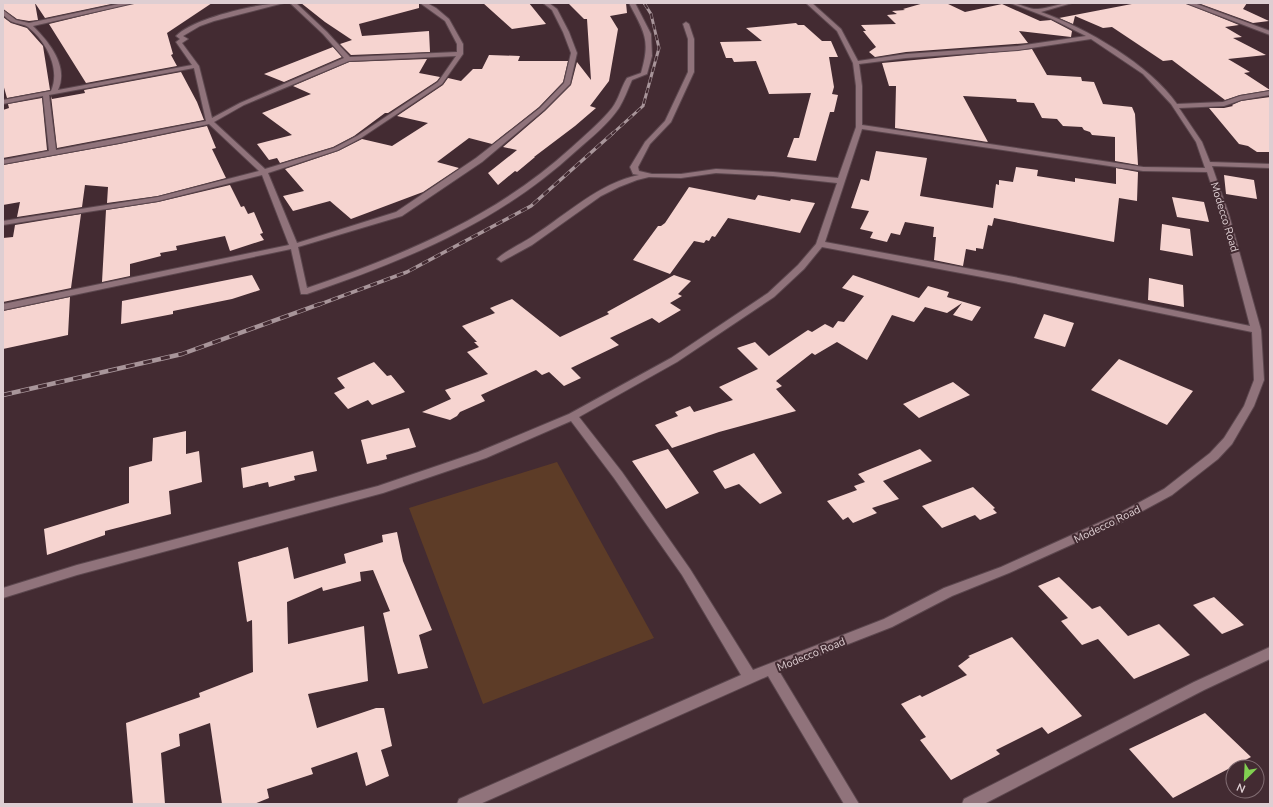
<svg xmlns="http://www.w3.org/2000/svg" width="1273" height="807" viewBox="0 0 1273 807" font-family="'Nunito Sans',sans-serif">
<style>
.green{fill:#5d3c27}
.building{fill:#f6d4d0}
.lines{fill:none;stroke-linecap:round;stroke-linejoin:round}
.minor-casing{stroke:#5c474e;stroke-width:2}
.minor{fill:#90737b;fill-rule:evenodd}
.rail-far2-casing{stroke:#a8959a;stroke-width:3}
.rail-far1-casing{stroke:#a8959a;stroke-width:3.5}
.rail-casing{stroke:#a8959a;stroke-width:4.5}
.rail-far2{stroke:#432b32;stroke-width:2;stroke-dasharray:5.5;stroke-linecap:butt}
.rail-far1{stroke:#432b32;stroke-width:2.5;stroke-dasharray:7;stroke-linecap:butt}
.rail{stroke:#432b32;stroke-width:3;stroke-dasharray:9;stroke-linecap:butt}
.labels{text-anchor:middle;stroke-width:4;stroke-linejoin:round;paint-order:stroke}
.street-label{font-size:11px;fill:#deced2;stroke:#432b32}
</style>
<rect width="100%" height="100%" fill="#432b32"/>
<!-- green -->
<path class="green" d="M557 462 654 638 483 704 409 508Z"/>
<!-- building -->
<path class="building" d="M3 3H35L38 20 29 21 17 19 3 9Z
M35 3H116L45 18Z
M135 3H212L167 33 173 54 171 55 177 66 86 83 49 24Z
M301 3H419V8L359 24 362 36 429 31 430 52 351 55 340 44 352 40 325 22Z
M483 3H529L546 24 512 29Z
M568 3H626L627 13 610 16 618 29 609 81 590 106 596 108 575 126 534 157H535L517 172 515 171 498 185 488 173 517 150 503 147 545 111 571 85 577 62 591 80 587 19H584Z
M924 3H946L965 12 1002 4 1040 21 1051 20 1072 31 1071 37 1019 31 1028 43 906 52 875 57 869 52 876 47 863 31H866L861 25 896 24 887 15 897 14 892 11 905 10 903 9Z
M1137 3H1185L1239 25 1225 27 1242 37 1233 38 1266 55 1228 59 1250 72 1244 73 1270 90 1240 95 1225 100 1172 60 1163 61 1112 27 1103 28 1075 16 1073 24 1059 18Z
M1198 3H1247L1243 9 1269 21 1253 23Z
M3 17 11 23 27 28 43 46 50 90 7 98 3 84Z
M796 23 798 25H804L822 41H831L838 57H829L834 87 832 94 838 95 834 112H830L816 161 787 157 794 138H799L811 93 769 94 756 61 734 62 732 58H726L720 42 762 41 746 28Z
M333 47 342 57 284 82 264 74Z
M1032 49 1047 75 1081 77 1082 81 1094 82 1103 104 1132 107 1135 114 1138 165 1115 161V137L1092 135 1090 132 1084 130 1082 127 1063 126 1057 119 1042 118 1034 103 1017 102 1016 99 963 96 988 142 895 128 896 86H889L882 63Z
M489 55 520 56 518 61H568L563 82 539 107 492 144 469 138 437 162 459 168 423 192 351 219 330 201 293 211 283 196 304 191 285 169 338 151 362 139 392 146 428 123 397 116 443 85 448 78 461 81 473 69H482Z
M427 59 419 73 440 77 437 81 388 113H385L354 136 333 147 280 163 277 158 269 160 257 144 292 135 262 113 311 94 293 86 349 62Z
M181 72 197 102 204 120 57 148 51 96 52 99 85 93 84 90Z
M1270 97V152H1257L1248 146 1239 144 1209 108H1224L1233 106 1232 105 1241 101Z
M42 98 47 150 3 158V110L9 108 8 104Z
M207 126 216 148 212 149 226 178 158 196 107 203 108 187 85 185 82 207 17 217 20 202 3 205V165L119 144Z
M876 151 927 158 920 196 993 208 996 184 999 185V180L1013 182 1016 167 1038 170 1037 176 1075 182V178L1116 184V168L1138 172 1137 201 1119 198 1114 242 994 218 992 226 988 225 983 249 976 248V251L966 249 963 266 934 260 936 237H933L934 227 905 222 900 235 891 233 887 242 870 238 873 232 860 229 869 211 851 208 861 179 869 181Z
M1224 175 1254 180 1257 199 1226 194Z
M230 185 241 207 244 206 248 214 254 212 263 233 260 234 264 240 230 251 225 236 176 246 177 250 160 253 161 256 130 264V276L102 282 106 210 158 202Z
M689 187 755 200 758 195 790 201 791 199 815 203 800 233 728 218 715 237 712 236 709 241 706 240 704 243 694 241 670 274 633 260 658 226H661L665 223Z
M1172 197 1204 202 1209 222 1177 217Z
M81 214 71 288 3 302V238L13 237 15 225Z
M1162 224 1190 229 1193 256 1160 250Z
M252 275 260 290 232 299 173 311V314L121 324 122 301Z
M674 275 691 281 678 294 682 296 670 303 681 310 659 323 652 318 610 338 619 345 571 368 581 378 564 386 549 372 542 375 536 370 481 395 485 401 460 412 457 416 450 420 422 412 451 399 445 390 488 374 467 352 479 347 474 342H477L462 326 495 313 490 308 512 299 560 337 609 314 607 312Z
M853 275 919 298 928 286 949 292 947 297 981 307 972 321 953 315 962 303 947 313 925 307 914 322 892 315 867 360 837 342 815 355 812 353 776 381 782 386 776 389 796 411 719 432 672 448 655 425 678 416 675 412 690 406 694 412 733 400 719 387 758 369 737 348 755 342 769 356 808 330 812 332 825 324 833 328 838 321 844 322 864 296 842 288Z
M1149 278 1183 285 1184 307 1148 300Z
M70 297 68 335 3 349V311Z
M1044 314 1074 323 1065 347 1034 338Z
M1119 359 1193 391 1167 425 1091 390Z
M374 362 387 376 391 375 405 392 372 405 368 400 348 409 334 393 345 388 337 378Z
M953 382 970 395 919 418 903 404Z
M409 428 416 447 386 455 387 459 367 464 361 440Z
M186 431V454L199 451 202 482 169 491 171 514 105 531V535L47 555 44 529 129 503V467L152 461 153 438Z
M668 449 699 493 666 509 632 461Z
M920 449 932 461 883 481 899 499 872 508 877 513 853 523 848 517 843 520 827 501 857 490 854 486 865 482 858 474Z
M313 451 317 471 294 476 295 480 269 487 268 482 243 488 241 468Z
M754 453 782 493 760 504 739 484 725 489 713 471Z
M973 487 995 508 993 509 997 513 980 520 975 515 942 528 922 506Z
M397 532 403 561 432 630 419 635 428 668 398 674 383 613 390 611 373 570 360 572 361 581 323 591 322 587 287 602 288 644 364 626 368 681 308 694 317 728 376 708H384L392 746 381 750 389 776 366 786 357 752 311 768 313 774 267 789 269 798 254 804H222L210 723 179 734 180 746 161 753 165 804H133L126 723 200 697 199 693 253 672 252 620 247 622 238 562 288 547 294 579 346 563 344 554 383 542 382 535Z
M1059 577 1092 609 1100 606 1128 636 1159 624 1190 655 1134 679 1098 639 1082 645 1061 621 1068 618 1038 586Z
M1214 597 1244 625 1222 634 1193 605Z
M1012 637 1082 716 1048 734 1042 727 996 750 1000 754 951 780 920 740 926 737 901 704 920 695 922 697 967 675 958 666 970 657 968 656Z
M1205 713 1251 757 1173 798 1129 749Z"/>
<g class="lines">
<defs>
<path id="minor" d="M123 3H134L33 26C49 42 69 66 58 90L192 65 176 42 180 39 176 36C193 18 259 3 284 3L214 21 200 26 183 36 188 39 182 43 199 66 212 118 240 103 344 58 323 34 290 3H296L327 32 350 57 457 52V44L445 21 420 3H427L436 8 449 19 463 44V54L442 84 361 138 338 150 268 173 297 243 396 212 476 158 540 108 564 83 571 53 563 32 552 10 543 3H549L557 9 569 32 577 53 570 84 544 110 482 162 402 216 298 247 307 288C404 255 495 217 571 148 585 135 600 123 612 108 619 99 621 87 627 78L641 73C651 39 644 32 629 3H635L651 34 652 56 647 74 632 80C628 89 624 100 619 108 608 124 591 138 576 151 498 223 406 260 307 294H301L291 249 3 310V304L289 245 262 175 158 201 3 225V221L158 197 259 171 209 124 119 143 3 164V160L49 151 43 96 3 104V100L51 91C61 69 46 41 28 27 24 24 18 24 13 22 9 21 6 17 3 15V10L16 20 29 23ZM456 56 438 82 357 136 334 148 265 169 214 122 244 105 349 61ZM194 68 206 121 56 150 49 95Z
M806 3H812L841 29 858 61 906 54 1018 46 1086 36 1052 19 1010 3C1020 3 1029 10 1038 9 1049 8 1060 3 1072 3L1041 12C1086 28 1149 64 1177 104L1223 102 1240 96 1270 91V95L1241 100 1224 106 1179 108 1202 142 1210 162 1270 164V168L1212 166 1229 215 1261 330 1264 380 1254 406 1232 444 1218 459 1172 495 1124 521 1009 573 952 596 892 627 779 671 859 804H844L768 676 480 804H457L459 799 741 675 682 575 614 478 571 421 486 458 383 493 77 575 3 598V588L77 565 378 486 478 452 569 414 671 358 768 293 798 265 816 244 837 183 773 176 716 173 681 178 649 177 637 180 619 187 601 196 532 245 501 262 497 259C505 251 523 243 533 236 567 214 599 183 639 175L633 174 630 167 645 142 665 121 688 72V39L683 24 686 22 689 24 694 39V72L671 122 650 144 638 167 639 171 652 174H681L716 169 773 172 838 178 856 127V86L853 63 837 31ZM1091 39 1143 74 1171 104 1196 142 1205 168 1143 167 862 125V86L859 64 906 58 1018 50ZM862 129 1143 171 1207 172 1221 215 1250 326 1014 277 825 242ZM822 247 1014 283 1252 332 1254 380 1244 406 1224 438 1210 453 1164 489 1116 515 1001 567 944 588 884 619 753 670 690 569 622 472 579 417 677 362 774 297 804 269Z
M1186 3H1194L1270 31V35Z
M1270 647V659L1204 690 984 804H962L964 799 1194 682Z"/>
</defs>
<!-- minor casing -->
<use href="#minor" class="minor-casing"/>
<!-- minor -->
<use href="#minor" class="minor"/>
<defs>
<path id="rail-far2" d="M612 134 643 106 659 48 651 14 644 3"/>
<path id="rail-far1" d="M318 305 407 272 531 206 613 133"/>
<path id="rail" d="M3 395 182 354 320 304"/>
</defs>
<!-- rail-far2 casing -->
<use href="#rail-far2" class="rail-far2-casing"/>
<!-- rail-far1 casing -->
<use href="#rail-far1" class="rail-far1-casing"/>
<!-- rail casing -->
<use href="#rail" class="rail-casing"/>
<!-- rail-far2 -->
<use href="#rail-far2" class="rail-far2"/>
<!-- rail-far1 -->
<use href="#rail-far1" class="rail-far1"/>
<!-- rail -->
<use href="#rail" class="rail"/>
</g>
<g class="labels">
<!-- street labels -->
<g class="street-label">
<text transform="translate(1225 217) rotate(73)" y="4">Modecco Road</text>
<text transform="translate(1107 524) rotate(-26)" y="4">Modecco Road</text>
<text transform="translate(811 654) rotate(-22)" y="4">Modecco Road</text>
</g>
</g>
<!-- border -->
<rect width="1273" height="807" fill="none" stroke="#deced2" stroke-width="8"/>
<!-- north arrow -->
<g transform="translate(1245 779) rotate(204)"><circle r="19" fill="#432b32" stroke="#816c72"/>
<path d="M0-3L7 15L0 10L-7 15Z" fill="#81d051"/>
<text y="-6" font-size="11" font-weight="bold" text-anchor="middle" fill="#deced2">N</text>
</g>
</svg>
